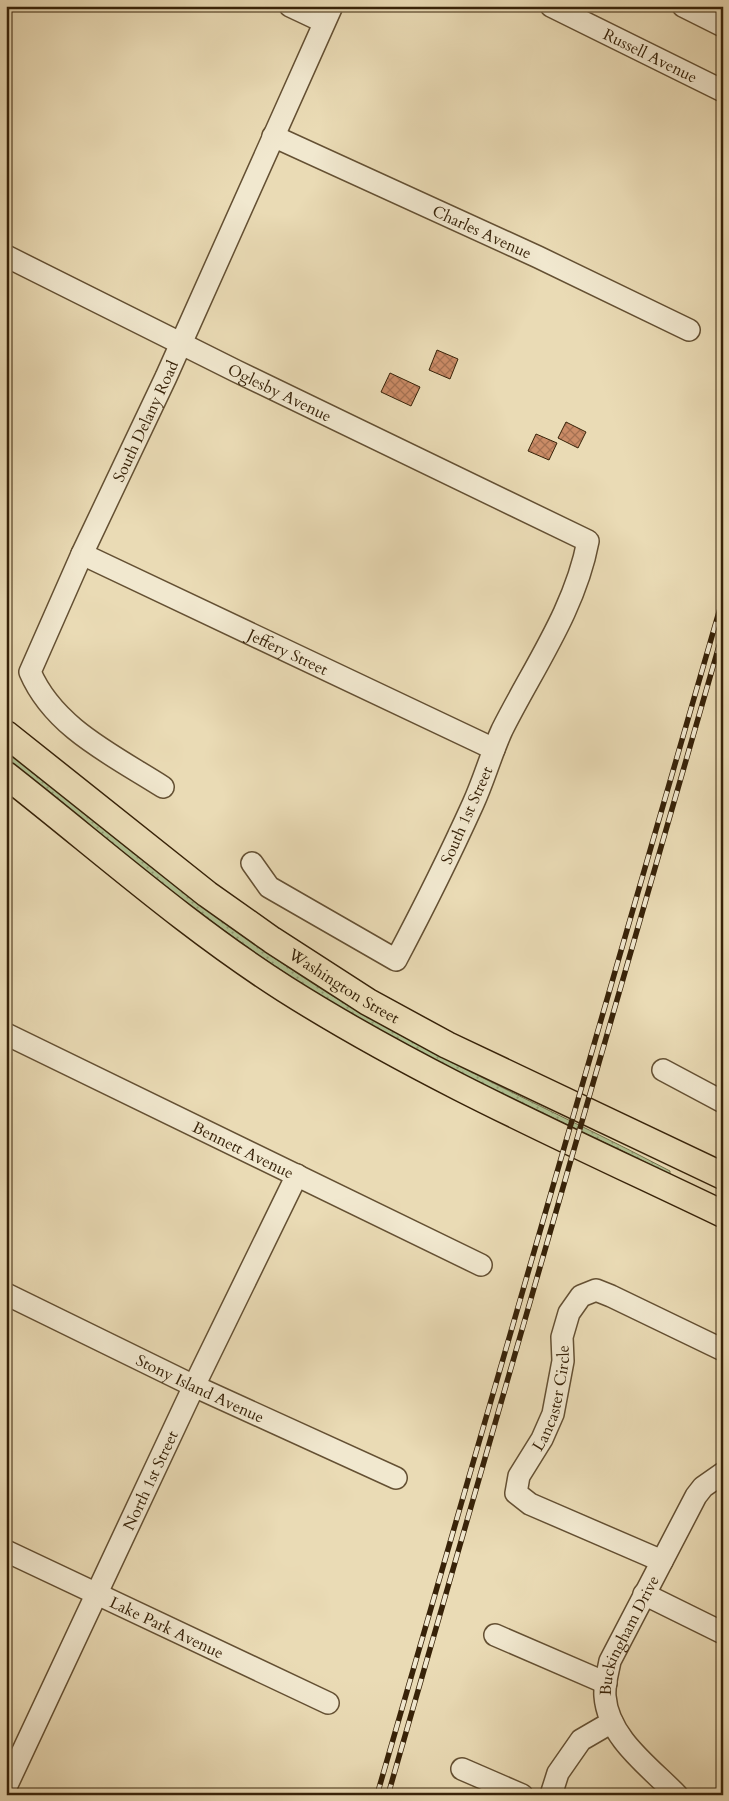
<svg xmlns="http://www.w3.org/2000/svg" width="729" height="1801" viewBox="0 0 729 1801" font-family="Cardo,serif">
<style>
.grass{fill:url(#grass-dots);stroke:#74724d}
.building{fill:url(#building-cross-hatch);stroke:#372208}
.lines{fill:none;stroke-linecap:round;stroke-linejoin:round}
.minor-casing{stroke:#645033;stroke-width:24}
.major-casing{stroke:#372208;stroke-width:29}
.minor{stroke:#f1e8cf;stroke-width:21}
.major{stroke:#eadbb5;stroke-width:26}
.rail-casing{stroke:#372208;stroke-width:5.5}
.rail{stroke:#f1e8cf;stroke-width:4;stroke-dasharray:11;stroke-linecap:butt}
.labels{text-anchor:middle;stroke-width:4;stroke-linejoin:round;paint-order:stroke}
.street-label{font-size:16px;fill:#372208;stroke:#f1e8cf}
</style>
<defs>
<pattern id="grass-dots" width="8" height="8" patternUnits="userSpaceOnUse" patternTransform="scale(1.25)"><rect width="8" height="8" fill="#b0c192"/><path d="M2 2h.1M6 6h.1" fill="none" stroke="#909c75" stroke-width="1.8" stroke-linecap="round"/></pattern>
<pattern id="building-cross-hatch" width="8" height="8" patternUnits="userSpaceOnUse" patternTransform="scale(1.25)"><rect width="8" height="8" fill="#ca8b66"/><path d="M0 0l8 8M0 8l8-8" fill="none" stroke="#a57152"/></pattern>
</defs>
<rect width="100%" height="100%" fill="#eadbb5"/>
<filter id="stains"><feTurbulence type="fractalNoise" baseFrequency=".004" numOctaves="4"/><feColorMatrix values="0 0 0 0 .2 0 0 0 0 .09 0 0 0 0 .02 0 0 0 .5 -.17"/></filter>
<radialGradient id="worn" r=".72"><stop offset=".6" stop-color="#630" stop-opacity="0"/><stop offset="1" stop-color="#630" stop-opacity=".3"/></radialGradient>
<!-- grass -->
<path class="grass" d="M6 751C118 840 227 933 349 1006 453 1068 564 1115 670 1171V1174C551 1116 428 1062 315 992 206 924 107 839 6 759Z"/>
<!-- building -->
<path class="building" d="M437 350 458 359 450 379 429 370Z
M390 373 420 387 411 406 381 392Z
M566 422 586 432 578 448 558 438Z
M536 434 557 443 549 460 528 451Z"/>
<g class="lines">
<defs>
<g id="minor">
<path d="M290 6 324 22"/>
<path id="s1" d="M551 6 723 91"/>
<path d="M683 6 723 26"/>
<path id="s2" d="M273 136 538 257 689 330"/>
<path id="s3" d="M6 256 236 371 588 541C575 610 533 668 502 730 491 754 484 780 473 804 449 857 423 909 396 960L269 887 252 863"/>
<path id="s4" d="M82 554 494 749"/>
<path id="s5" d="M163 787C113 755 54 728 30 672L82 554 166 377 332 6"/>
<path id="s6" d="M6 1034 481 1265"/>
<path d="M663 1070 723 1102"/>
<path id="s7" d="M6 1294 194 1386 396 1478"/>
<path id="s8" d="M6 1551 328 1703"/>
<path id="s9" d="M662 1561 530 1504 516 1493 519 1476 542 1439 553 1414 563 1361 562 1337 569 1313 581 1296 596 1290 611 1296 723 1350"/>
<path d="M644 1594 723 1633"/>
<path d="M495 1635 606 1683"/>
<path d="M462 1769 522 1795"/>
<path id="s10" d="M6 1787 194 1386 297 1175"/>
<path d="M551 1795 558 1773 581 1740 612 1722"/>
<path id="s11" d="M677 1795C650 1767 608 1738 605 1696 604 1684 608 1672 610 1661L696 1496 703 1487 723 1473"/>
</g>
<g id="major">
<path id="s12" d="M6 734 207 894 272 940 368 1002 447 1045 723 1176"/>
<path d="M6 775C98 847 186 926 285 989 424 1077 575 1143 723 1214"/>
</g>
</defs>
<!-- minor casing -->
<use href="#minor" class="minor-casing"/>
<!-- major casing -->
<use href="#major" class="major-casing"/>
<!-- minor -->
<use href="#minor" class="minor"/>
<!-- major -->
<use href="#major" class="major"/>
<defs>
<path id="rail" d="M377 1795 723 598
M388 1795 723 632"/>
</defs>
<!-- rail casing -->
<use href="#rail" class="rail-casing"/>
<!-- rail -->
<use href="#rail" class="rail"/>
</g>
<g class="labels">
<!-- street labels -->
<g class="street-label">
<text dy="6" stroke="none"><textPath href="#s1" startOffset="111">Russell Avenue</textPath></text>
<text dy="6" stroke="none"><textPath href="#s2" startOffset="230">Charles Avenue</textPath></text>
<text dy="6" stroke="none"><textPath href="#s3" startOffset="306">Oglesby Avenue</textPath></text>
<text dy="6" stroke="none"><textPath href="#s5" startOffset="455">South Delany Road</textPath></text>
<text dy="6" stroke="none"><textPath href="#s4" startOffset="228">Jeffery Street</textPath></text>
<text transform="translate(466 815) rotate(-66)" y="6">South 1st Street</text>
<text dy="6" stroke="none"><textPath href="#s12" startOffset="422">Washington Street</textPath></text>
<text dy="6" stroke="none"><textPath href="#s6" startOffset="264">Bennett Avenue</textPath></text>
<text dy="6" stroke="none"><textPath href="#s7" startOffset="216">Stony Island Avenue</textPath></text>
<text dy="6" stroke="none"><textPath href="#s9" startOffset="265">Lancaster Circle</textPath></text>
<text dy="6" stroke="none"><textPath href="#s10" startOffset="339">North 1st Street</textPath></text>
<text dy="6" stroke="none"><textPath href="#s8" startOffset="178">Lake Park Avenue</textPath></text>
<text dy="6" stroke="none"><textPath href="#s11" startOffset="191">Buckingham Drive</textPath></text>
</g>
</g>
<!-- margin -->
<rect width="729" height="1801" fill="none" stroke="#eadbb5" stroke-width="25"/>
<rect x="8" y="8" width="714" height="1786" fill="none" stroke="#372208" stroke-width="2.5"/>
<rect x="12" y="12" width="704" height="1776" fill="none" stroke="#372208"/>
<rect width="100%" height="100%" filter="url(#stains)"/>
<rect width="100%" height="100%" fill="url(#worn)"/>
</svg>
